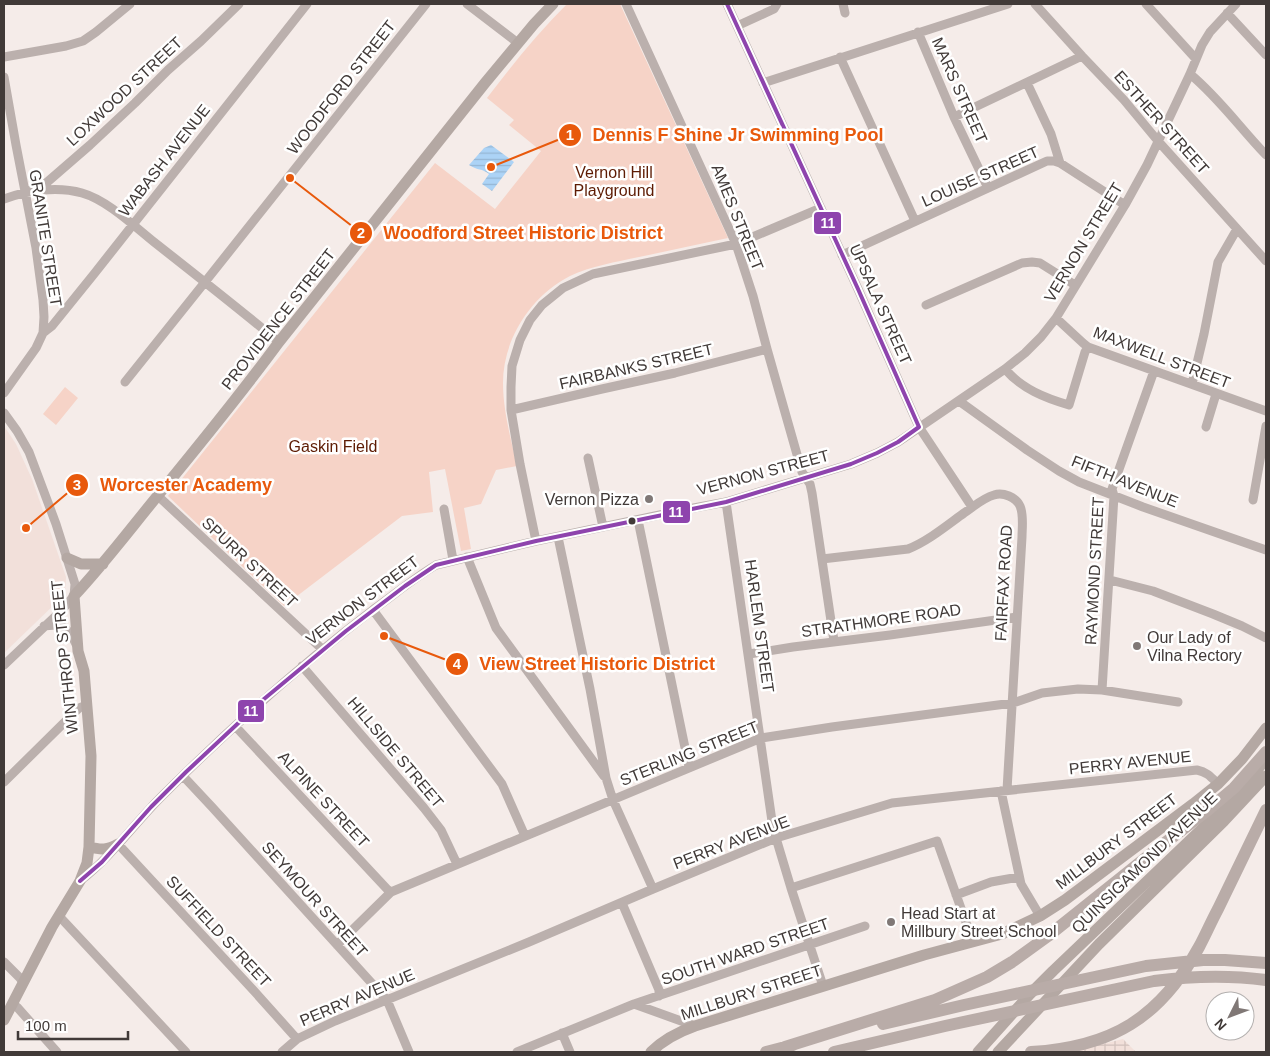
<svg xmlns="http://www.w3.org/2000/svg" width="1270" height="1056" viewBox="0 0 1270 1056" font-family="Helvetica,sans-serif">
<style>
.built{fill:#f2e0da}
.industrial{fill:url(#industrial-grid)}
.green{fill:#f6d3c7}
.water{fill:url(#water-rules)}
.lines{fill:none;stroke-linecap:round;stroke-linejoin:round}
.minor{stroke:#bbb0ad;stroke-width:9}
.major{stroke:#b4a8a3;stroke-width:11}
.highway{stroke:#b9aca8;stroke-width:12}
.bus-1-casing{stroke:#fff;stroke-width:8}
.bus-1{stroke:#8e44ad;stroke-width:4}
.poi-dot{fill:#807876;stroke:#fff;stroke-width:2}
.bus-dot{fill:#413a38;stroke:#fff;stroke-width:2}
.labels{text-anchor:middle;stroke-width:5;stroke-linejoin:round;paint-order:stroke}
.street-label{font-size:16px;fill:#413a38;stroke:#fff}
.park-label{font-size:16px;fill:#5d1b03;stroke:#fff}
.poi-label{font-size:16px;fill:#413a38;stroke:#fff;text-anchor:start}
.leader{fill:none;stroke:#e8590c;stroke-width:2}
.callout-dot{fill:#e8590c;stroke:#fff;stroke-width:2}
.mark-label{font-size:15px;text-anchor:middle;font-weight:bold;fill:#fff}
.callout-label{font-size:18px;text-anchor:middle;font-weight:bold;fill:#e8590c;stroke:#fff;stroke-width:5;stroke-linejoin:round;paint-order:stroke}
.line-badge{stroke:#fff;stroke-width:2}
.badge-label{font-size:14px;text-anchor:middle;font-weight:bold;fill:#fff}
</style>
<defs>
<pattern id="industrial-grid" width="8" height="8" patternUnits="userSpaceOnUse" patternTransform="scale(1.25)"><rect width="8" height="8" fill="#f2e0da"/><path d="M0 4h8M4 0v8" fill="none" stroke="#d1c1bc"/></pattern>
<pattern id="water-rules" width="6" height="5" patternUnits="userSpaceOnUse" patternTransform="scale(1.25)"><rect width="6" height="5" fill="#acd3f6"/><path d="M0 2.5h6" fill="none" stroke="#95b6d4"/></pattern>
</defs>
<rect width="100%" height="100%" fill="#f5ece9"/>
<!-- built -->
<path class="built" d="M4 426 16 444 32 479 66 577 65 592 60 599 4 653Z"/>
<!-- industrial -->
<path class="industrial" d="M1123 1039 1136 1052H1070Z"/>
<!-- green -->
<path class="green" d="M567 4H620L728 238C698 244 669 251 639 257 616 262 591 266 570 276 531 296 503 339 503 383 503 411 511 439 517 466L496 470 481 504 464 508 471 549 461 551 445 469 429 472 433 512 402 516 284 606 168 496 435 163 495 209 541 151 509 125 514 120 487 98C512 65 538 33 567 4Z
M65 387 78 398 56 425 43 414Z"/>
<!-- water -->
<path class="water" d="M491 145 514 162 492 191 482 184 489 174C482 168 478 171 469 165L484 148Z"/>
<g class="lines">
<!-- minor -->
<path class="minor" d="M467 4 518 43
M626 4 736 244 753 296 767 349 802 472 810 484 812 493 834 641
M727 4 858 289 919 427 972 507
M843 4 845 13
M1035 4 1082 56 1124 100 1158 141 1266 261
M1146 4 1196 59
M1227 13 1266 55
M737 26 774 9 777 4
M918 32 954 117 988 188
M4 57 66 46 83 41 96 32 130 4
M840 57 915 221
M1190 74C1219 98 1240 128 1266 155
M4 77 16 145 36 248 43 300 44 317 43 333 36 348 4 393
M763 83 1008 4
M1027 83 1051 134 1060 163
M954 117 1082 56
M31 190 45 184 90 145 135 103 168 70 201 41 239 4
M4 199C28 190 58 186 82 193 107 200 134 226 154 242 196 275 238 308 279 342
M842 255 1047 161H1054L1060 163 1125 205
M926 305 1022 263 1032 262 1040 263 1075 285
M1056 318 1083 343 1088 347 1266 411
M43 333 52 326 94 274 307 4
M1005 369C1022 389 1045 398 1069 405L1085 352 1088 347
M125 382 205 282 426 4
M1192 384 1204 334 1217 267 1218 262 1237 229
M959 401 1027 450 1059 471 1079 482 1143 507 1266 550
M511 410 602 389 675 373 767 349
M4 413 17 431 29 452 56 524 75 584 74 596 61 611 4 665
M1206 427 1216 394
M588 458 603 527
M158 496 322 649
M1253 500 1266 426
M726 502 772 821 776 838 791 888 823 986
M444 509 453 560
M638 520 689 767
M558 537 590 689 606 778 613 800 653 889
M536 541 520 464 511 410V387L512 366 520 340 530 320 542 305 563 288 593 274 736 244 821 208
M467 557 496 628 604 776
M822 559 908 549C928 541 946 526 964 513 973 507 983 498 994 495 1003 492 1016 497 1020 506 1024 515 1022 528 1022 537L1007 790
M1110 580 1153 591 1213 614 1242 626 1266 638
M373 610 502 784 525 836
M44 626C63 623 68 627 76 644
M749 654 793 647 890 635 1017 617
M302 666 424 808 441 830 457 864
M1102 690 1114 496 1112 489 1154 371
M235 726 387 889 391 892
M183 776 212 807 387 1000 409 1052
M4 782 79 708 87 705
M1001 791 1021 884 1040 916
M118 844 255 992 297 1039
M80 881C111 857 134 824 161 797 228 730 299 666 374 609 395 594 414 578 436 565L536 541 683 510 726 502 851 464 877 453 898 442 1005 369 1025 353 1041 337 1056 318 1125 205 1147 165 1190 74 1202 45 1210 32 1236 4
M791 888 937 841 973 942
M956 895 991 882 1019 877
M622 903 659 990V996
M59 916 186 1052
M337 945 391 892 761 738 832 727 1013 703 1042 693 1078 689 1102 690 1178 702
M4 962 19 977 23 982
M12 1004 17 1007 57 1052
M634 1004 695 1026
M562 1033 570 1052
M282 1052 297 1039 335 1021 529 942 653 889 776 838 892 803 1197 770C1207 772 1211 777 1218 784
M517 1052 634 1004 865 926"/>
<!-- major -->
<path class="major" d="M67 558 81 564H103
M89 847C102 850 107 850 118 844
M4 1020 52 927 80 881 87 863 89 847 91 756 84 671 78 651 74 596C104 564 131 528 159 494 200 444 241 394 279 342L485 83 534 24 553 4
M651 1052C663 1040 678 1032 695 1026L924 955 1002 934 1040 916 1065 900 1193 804 1218 784 1242 759 1266 728
M978 1052 1030 994 1053 971 1230 802 1253 776 1263 762
M998 1052 1099 944 1224 821 1266 776"/>
<!-- highway -->
<path class="highway" d="M883 1024 964 1005 1146 966 1203 960H1225L1266 963
M785 1047 935 1000 987 977 1012 962 1048 936 1157 849 1208 810 1234 788 1266 752
M766 1052 793 1045
M834 1052 945 1026 1154 981C1191 976 1229 975 1266 980
M1031 1052C1112 1047 1160 1018 1199 947 1206 934 1211 922 1218 909 1234 876 1250 843 1266 810"/>
<defs>
<path id="bus-1" d="M80 881 102 862 151 807 186 772 264 699 346 631 405 586 436 565 536 541 726 502 851 464 877 453 898 442 919 427 858 289 727 4"/>
</defs>
<!-- bus-1 casing -->
<use href="#bus-1" class="bus-1-casing"/>
<!-- bus-1 -->
<use href="#bus-1" class="bus-1"/>
</g>
<!-- markers -->
<g class="poi-dot">
<circle cx="649" cy="499" r="5"/>
<circle cx="1137" cy="646" r="5"/>
<circle cx="891" cy="922" r="5"/>
</g>
<circle class="bus-dot" cx="632" cy="521" r="4.5"/>
<g class="labels">
<!-- street labels -->
<g class="street-label">
<text transform="translate(341 87) rotate(-52)" y="6">WOODFORD STREET</text>
<text transform="translate(960 90) rotate(66)" y="6">MARS STREET</text>
<text transform="translate(124 91) rotate(-43)" y="6">LOXWOOD STREET</text>
<text transform="translate(1162 122) rotate(48)" y="6">ESTHER STREET</text>
<text transform="translate(164 160) rotate(-52)" y="6">WABASH AVENUE</text>
<text transform="translate(980 176) rotate(-24)" y="6">LOUISE STREET</text>
<text transform="translate(738 217) rotate(68)" y="6">AMES STREET</text>
<text transform="translate(46 238) rotate(81)" y="6">GRANITE STREET</text>
<text transform="translate(1083 242) rotate(-59)" y="6">VERNON STREET</text>
<text transform="translate(881 304) rotate(66)" y="6">UPSALA STREET</text>
<text transform="translate(278 319) rotate(-52)" y="6">PROVIDENCE STREET</text>
<text transform="translate(1162 357) rotate(21)" y="6">MAXWELL STREET</text>
<text transform="translate(636 366) rotate(-13)" y="6">FAIRBANKS STREET</text>
<text transform="translate(763 472) rotate(-15)" y="6">VERNON STREET</text>
<text transform="translate(1125 481) rotate(22)" y="6">FIFTH AVENUE</text>
<text transform="translate(250 562) rotate(43)" y="6">SPURR STREET</text>
<text transform="translate(1094 571) rotate(-87)" y="6">RAYMOND STREET</text>
<text transform="translate(1003 583) rotate(-87)" y="6">FAIRFAX ROAD</text>
<text transform="translate(362 600) rotate(-37)" y="6">VERNON STREET</text>
<text transform="translate(881 620) rotate(-8)" y="6">STRATHMORE ROAD</text>
<text transform="translate(760 626) rotate(82)" y="6">HARLEM STREET</text>
<text transform="translate(64 657) rotate(-96)" y="6">WINTHROP STREET</text>
<text transform="translate(396 752) rotate(50)" y="6">HILLSIDE STREET</text>
<text transform="translate(689 753) rotate(-22)" y="6">STERLING STREET</text>
<text transform="translate(1130 762) rotate(-6)" y="6">PERRY AVENUE</text>
<text transform="translate(324 799) rotate(47)" y="6">ALPINE STREET</text>
<text transform="translate(1116 841) rotate(-37)" y="6">MILLBURY STREET</text>
<text transform="translate(731 842) rotate(-21)" y="6">PERRY AVENUE</text>
<text transform="translate(1144 862) rotate(-44)" y="6">QUINSIGAMOND AVENUE</text>
<text transform="translate(315 899) rotate(48)" y="6">SEYMOUR STREET</text>
<text transform="translate(219 931) rotate(47)" y="6">SUFFIELD STREET</text>
<text transform="translate(745 951) rotate(-19)" y="6">SOUTH WARD STREET</text>
<text transform="translate(751 992) rotate(-18)" y="6">MILLBURY STREET</text>
<text transform="translate(357 997) rotate(-23)" y="6">PERRY AVENUE</text>
</g>
<!-- park labels -->
<g class="park-label">
<text x="614" y="178">Vernon Hill<tspan x="614" dy="18">Playground</tspan></text>
<text x="333" y="452">Gaskin Field</text>
</g>
<!-- poi labels -->
<g class="poi-label">
<text x="639" y="505" text-anchor="end">Vernon Pizza</text>
<text x="1147" y="643">Our Lady of<tspan x="1147" dy="18">Vilna Rectory</tspan></text>
<text x="901" y="919">Head Start at<tspan x="901" dy="18">Millbury Street School</tspan></text>
</g>
</g>
<!-- callouts -->
<path class="leader" d="M491 167L570 135M290 178L361 233M26 528L77 485M384 636L457 664"/>
<g class="callout-dot">
<circle cx="491" cy="167" r="5"/>
<circle cx="290" cy="178" r="5"/>
<circle cx="26" cy="528" r="5"/>
<circle cx="384" cy="636" r="5"/>
<circle cx="570" cy="135" r="12"/>
<circle cx="361" cy="233" r="12"/>
<circle cx="77" cy="485" r="12"/>
<circle cx="457" cy="664" r="12"/>
</g>
<g class="mark-label">
<text x="570" y="140">1</text>
<text x="361" y="238">2</text>
<text x="77" y="490">3</text>
<text x="457" y="669">4</text>
</g>
<g class="callout-label">
<text x="738" y="141">Dennis F Shine Jr Swimming Pool</text>
<text x="523" y="239">Woodford Street Historic District</text>
<text x="186" y="491">Worcester Academy</text>
<text x="597" y="670">View Street Historic District</text>
</g>
<g class="line-badge">
<rect x="813" y="211" width="29" height="24" rx="5" fill="#8e44ad"/>
<rect x="662" y="500" width="29" height="24" rx="5" fill="#8e44ad"/>
<rect x="237" y="699" width="28" height="24" rx="5" fill="#8e44ad"/>
</g>
<g class="badge-label">
<text x="828" y="228">11</text>
<text x="676" y="517">11</text>
<text x="251" y="716">11</text>
</g>
<!-- border -->
<rect width="1270" height="1056" fill="none" stroke="#413a38" stroke-width="10"/>
<!-- north arrow -->
<g transform="translate(1230 1016) rotate(228)"><circle r="24" fill="#ffffff" stroke="#b3b0af"/>
<path d="M0-4L9 19L0 12L-9 19Z" fill="#807876"/>
<text y="-8" font-size="14" font-weight="bold" text-anchor="middle" fill="#413a38">N</text>
</g>
<!-- scale -->
<path d="M18 1031v8h110v-8" fill="none" stroke="#413a38" stroke-width="2.5"/>
<text x="25" y="1031" font-size="15" fill="#413a38" stroke="#ffffff" stroke-width="4" paint-order="stroke">100 m</text>
</svg>
